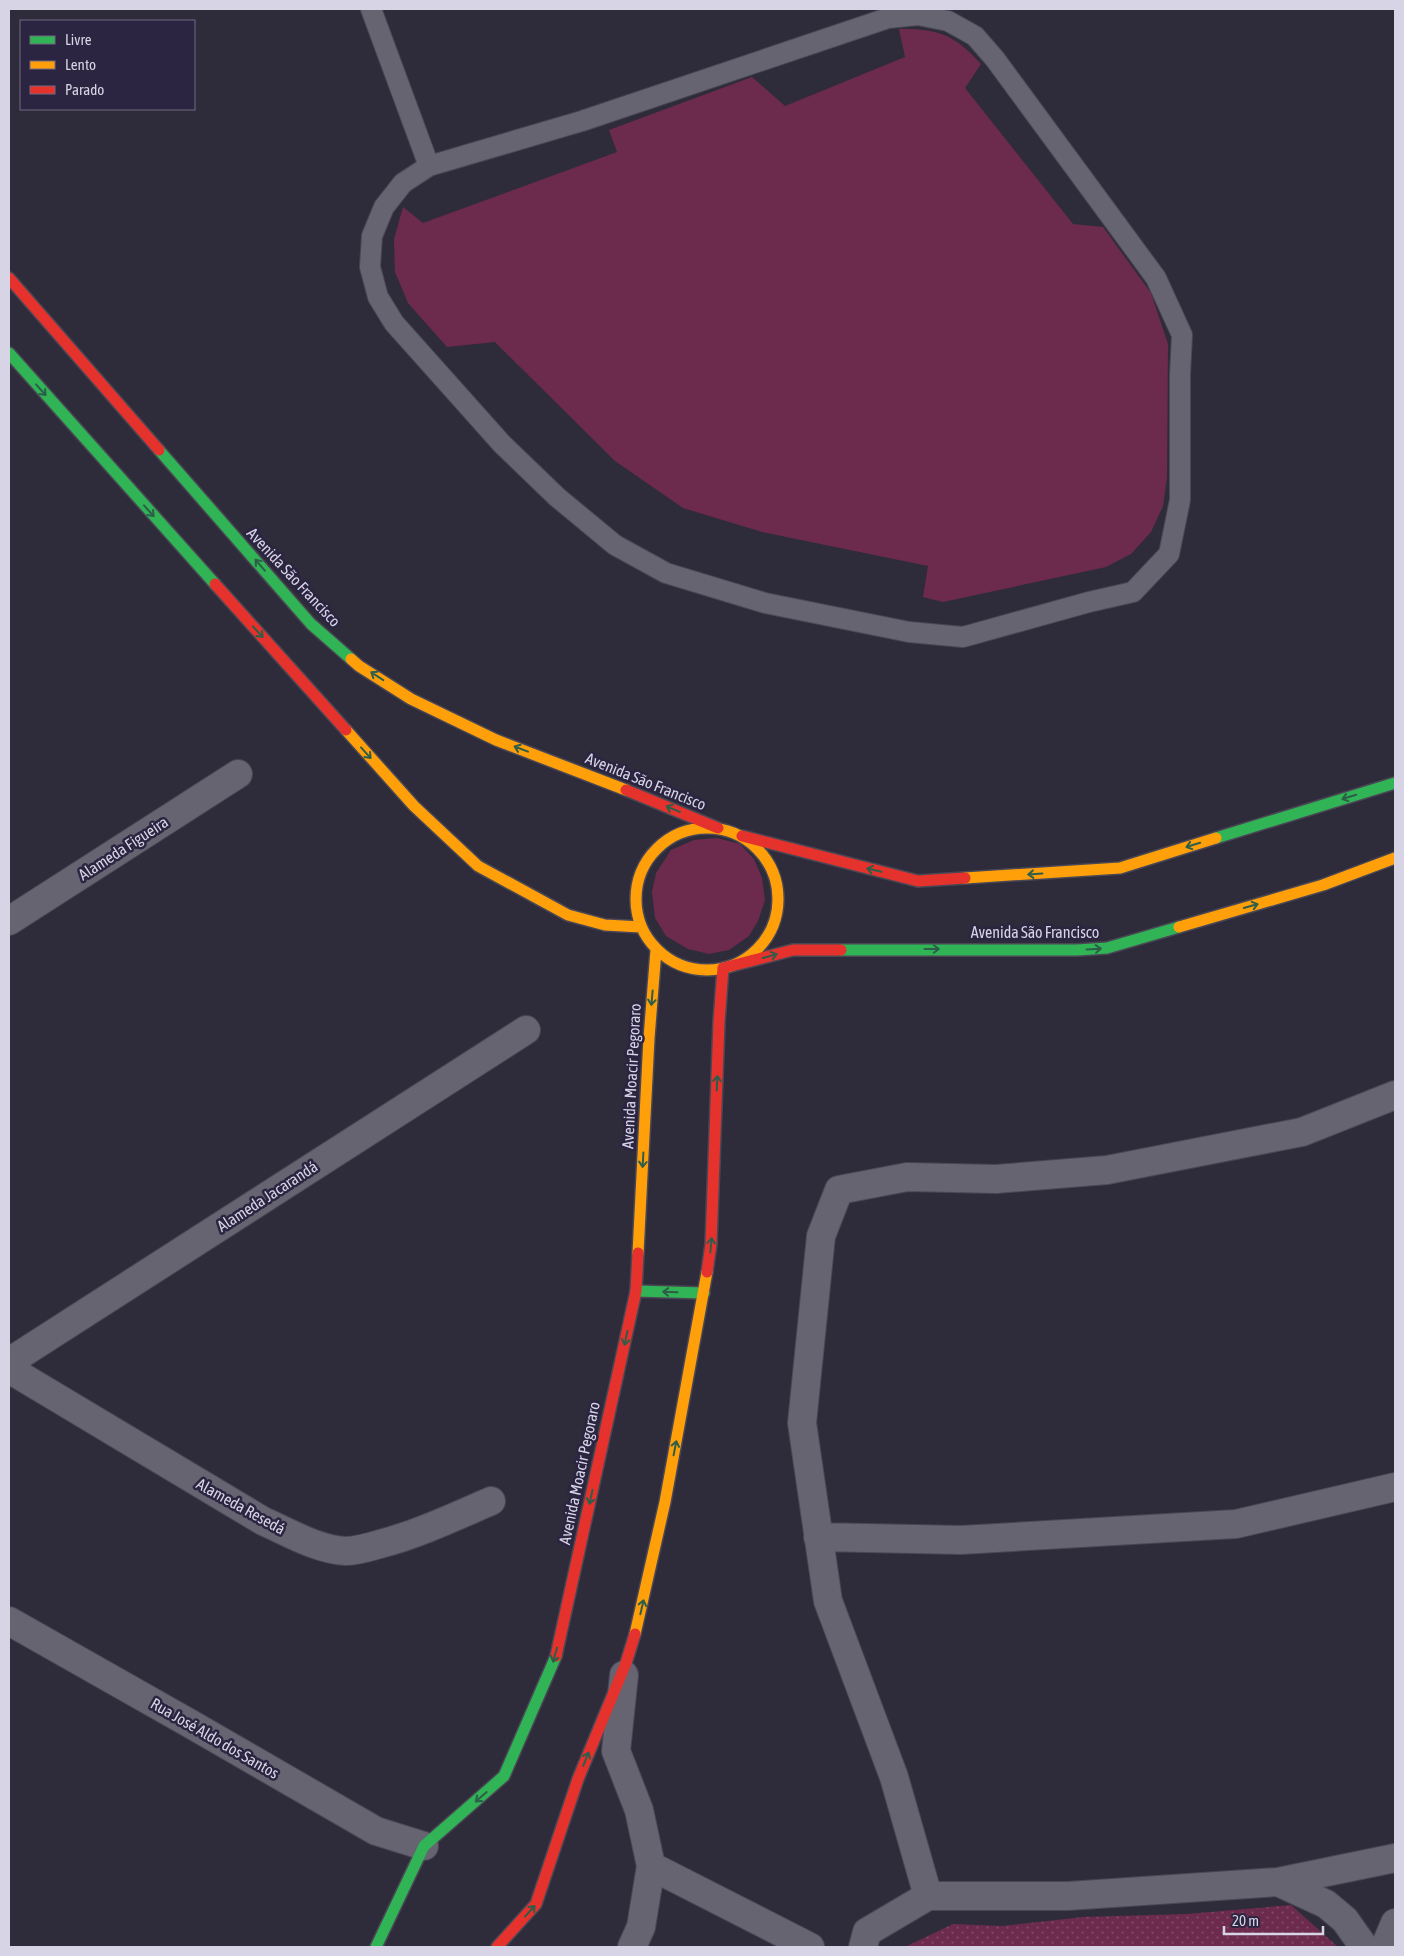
<svg xmlns="http://www.w3.org/2000/svg" width="1404" height="1956" viewBox="0 0 1404 1956" font-family="'Asap Condensed',sans-serif">
<style>
.grass{fill:#6c2b4d}
.park{fill:url(#park-dots)}
.lines{fill:none;stroke-linecap:round;stroke-linejoin:round}
.lane-casing{stroke:#4a4755;stroke-width:22}
.street-casing{stroke:#4a4755;stroke-width:30}
.fast-casing{stroke:#4a4755;stroke-width:14}
.slow-casing{stroke:#4a4755;stroke-width:14}
.jam-casing{stroke:#4a4755;stroke-width:14}
.lane{stroke:#666471;stroke-width:20}
.street{stroke:#666471;stroke-width:28}
.fast{stroke:#30b455;stroke-width:11}
.slow{stroke:#ff9f0a;stroke-width:11}
.jam{stroke:#e5322d;stroke-width:11}
.oneway{stroke:#2d5e49}
.labels{text-anchor:middle;stroke-width:5;stroke-linejoin:round;paint-order:stroke}
.street-label{font-size:16px;fill:#d7d4e6;stroke:#2b2541}
</style>
<defs>
<pattern id="park-dots" width="8" height="8" patternUnits="userSpaceOnUse" patternTransform="scale(1.25)"><rect width="8" height="8" fill="#6c2b4d"/><path d="M2 2h.1M6 6h.1" fill="none" stroke="#804967" stroke-width="1.8" stroke-linecap="round"/></pattern>
</defs>
<rect width="100%" height="100%" fill="#2e2b3b"/>
<!-- grass -->
<path class="grass" d="M899 29C938 28 955 35 981 64L965 88 1073 224 1103 227 1151 293 1168 344 1167 478 1163 506 1151 532 1131 554 1106 567 943 602 923 597 928 566 762 532 683 508 615 461 495 342 447 347 408 303 395 272 394 239 403 207 423 223 617 152 609 130 752 77 785 106 905 57Z
M717 838 740 844 754 859 762 878 765 900 758 921 749 936 729 950 709 954 688 949 666 936 655 918 652 892 656 873 671 850 694 840Z"/>
<!-- park -->
<path class="park" d="M1291 1905 1338 1947H905L953 1924 1003 1926 1083 1917 1187 1914Z"/>
<g class="lines">
<defs>
<path id="lane" d="M371 9 429 166
M918 15 948 21 975 36 995 59 1156 278 1182 335 1180 375V500L1169 554 1133 592 1089 602 963 637 909 632 765 603 666 573 615 545 557 497 502 444 394 323 378 297 370 267 372 236 384 207 403 183 429 166 582 121 888 18Z"/>
<path id="street" d="M9 921 238 774
M9 1362 526 1030
M9 1369 263 1521C288 1532 318 1550 346 1551 357 1551 370 1547 380 1544 418 1534 454 1517 491 1501
M818 1537 961 1540 1236 1524 1395 1487
M9 1621 189 1723 376 1831 424 1846
M624 1675 616 1751 639 1810 651 1866 641 1927 632 1947
M651 1866 810 1947
M1278 1882 1395 1858
M928 1896 894 1777 828 1601 802 1423 821 1236 839 1190 907 1177 996 1179 1107 1170 1302 1132 1395 1095
M863 1947 867 1932 928 1896H1068L1278 1882 1326 1904 1345 1920 1364 1947
M1385 1947 1395 1923"/>
<path id="fast" d="M9 353 215 584
M159 450 311 624 351 659
M1216 838 1395 783
M841 950H1077L1107 948 1179 927
M636 1291 704 1293
M376 1947 424 1846 504 1776 556 1656"/>
<path id="slow" d="M351 659 359 666 411 699 496 740 626 790
M346 730 414 806 478 866 568 915 605 925 641 927
M636 899a71 71 0 1 1 142 0a71 71 0 1 1-142 0Z
M965 878 1120 868 1216 838
M1179 927 1323 885 1395 858
M638 1253 649 1038 656 950
M635 1634 665 1502 707 1272"/>
<path id="jam" d="M9 278 159 450
M215 584 346 730
M626 790 718 828
M742 836 918 881 965 878
M707 1272 711 1244 719 1022 723 968 793 950H841
M556 1656 636 1291 638 1253
M497 1947 536 1904 578 1779 626 1663 635 1634"/>
</defs>
<!-- lane casing -->
<use href="#lane" class="lane-casing"/>
<!-- street casing -->
<use href="#street" class="street-casing"/>
<!-- fast casing -->
<use href="#fast" class="fast-casing"/>
<!-- slow casing -->
<use href="#slow" class="slow-casing"/>
<!-- jam casing -->
<use href="#jam" class="jam-casing"/>
<!-- lane -->
<use href="#lane" class="lane"/>
<!-- street -->
<use href="#street" class="street"/>
<!-- fast -->
<use href="#fast" class="fast"/>
<!-- slow -->
<use href="#slow" class="slow"/>
<!-- jam -->
<use href="#jam" class="jam"/>
</g>
<!-- one-way arrows -->
<defs><path id="oneway-shaft" d="M-6 0H5M1.5-3L5.5 0L1.5 3" fill="none" stroke-width="1.6" stroke-linecap="round" stroke-linejoin="round" transform="scale(1.25)"/></defs>
<g class="oneway">
<use href="#oneway-shaft" transform="translate(41 390) rotate(48)"/>
<use href="#oneway-shaft" transform="translate(149 511) rotate(48)"/>
<use href="#oneway-shaft" transform="translate(260 565) rotate(-131)"/>
<use href="#oneway-shaft" transform="translate(258 632) rotate(48)"/>
<use href="#oneway-shaft" transform="translate(377 676) rotate(-147)"/>
<use href="#oneway-shaft" transform="translate(521 749) rotate(-159)"/>
<use href="#oneway-shaft" transform="translate(366 753) rotate(48)"/>
<use href="#oneway-shaft" transform="translate(1349 797) rotate(163)"/>
<use href="#oneway-shaft" transform="translate(673 809) rotate(-157)"/>
<use href="#oneway-shaft" transform="translate(1193 845) rotate(163)"/>
<use href="#oneway-shaft" transform="translate(874 870) rotate(-167)"/>
<use href="#oneway-shaft" transform="translate(1035 874) rotate(176)"/>
<use href="#oneway-shaft" transform="translate(1251 906) rotate(-16)"/>
<use href="#oneway-shaft" transform="translate(932 949)"/>
<use href="#oneway-shaft" transform="translate(1094 949) rotate(-3)"/>
<use href="#oneway-shaft" transform="translate(770 956) rotate(-15)"/>
<use href="#oneway-shaft" transform="translate(652 998) rotate(95)"/>
<use href="#oneway-shaft" transform="translate(717 1083) rotate(-88)"/>
<use href="#oneway-shaft" transform="translate(643 1160) rotate(93)"/>
<use href="#oneway-shaft" transform="translate(711 1245) rotate(-85)"/>
<use href="#oneway-shaft" transform="translate(670 1292) rotate(-178)"/>
<use href="#oneway-shaft" transform="translate(626 1338) rotate(102)"/>
<use href="#oneway-shaft" transform="translate(675 1448) rotate(-79)"/>
<use href="#oneway-shaft" transform="translate(591 1497) rotate(102)"/>
<use href="#oneway-shaft" transform="translate(642 1607) rotate(-77)"/>
<use href="#oneway-shaft" transform="translate(555 1655) rotate(106)"/>
<use href="#oneway-shaft" transform="translate(586 1759) rotate(-68)"/>
<use href="#oneway-shaft" transform="translate(481 1797) rotate(139)"/>
<use href="#oneway-shaft" transform="translate(530 1911) rotate(-48)"/>
</g>
<g class="labels">
<!-- street labels -->
<g class="street-label">
<text transform="translate(294 577) rotate(47)" y="6">Avenida São Francisco</text>
<text transform="translate(646 781) rotate(22)" y="6">Avenida São Francisco</text>
<text transform="translate(123 848) rotate(-33)" y="6">Alameda Figueira</text>
<text x="1035" y="938">Avenida São Francisco</text>
<text transform="translate(631 1076) rotate(-87)" y="6">Avenida Moacir Pegoraro</text>
<text transform="translate(267 1196) rotate(-33)" y="6">Alameda Jacarandá</text>
<text transform="translate(579 1473) rotate(-78)" y="6">Avenida Moacir Pegoraro</text>
<text transform="translate(241 1506) rotate(29)" y="6">Alameda Resedá</text>
<text transform="translate(215 1738) rotate(30)" y="6">Rua José Aldo dos Santos</text>
</g>
</g>
<!-- border -->
<rect width="1404" height="1956" fill="none" stroke="#d7d4e6" stroke-width="20"/>
<!-- legend -->
<rect x="20" y="20" width="175" height="90" fill="#2b2541" stroke="#706b83"/>
<rect x="30" y="36" width="25" height="8" fill="#30b455" stroke="#706b83"/>
<text x="65" y="45" font-size="15" fill="#d7d4e6">Livre</text>
<rect x="30" y="61" width="25" height="8" fill="#ff9f0a" stroke="#706b83"/>
<text x="65" y="70" font-size="15" fill="#d7d4e6">Lento</text>
<rect x="30" y="86" width="25" height="8" fill="#e5322d" stroke="#706b83"/>
<text x="65" y="95" font-size="15" fill="#d7d4e6">Parado</text>
<!-- scale -->
<path d="M1224 1926v8h99v-8" fill="none" stroke="#d7d4e6" stroke-width="2.5"/>
<text x="1232" y="1926" font-size="15" fill="#d7d4e6" stroke="#2b2541" stroke-width="4" paint-order="stroke">20 m</text>
</svg>
